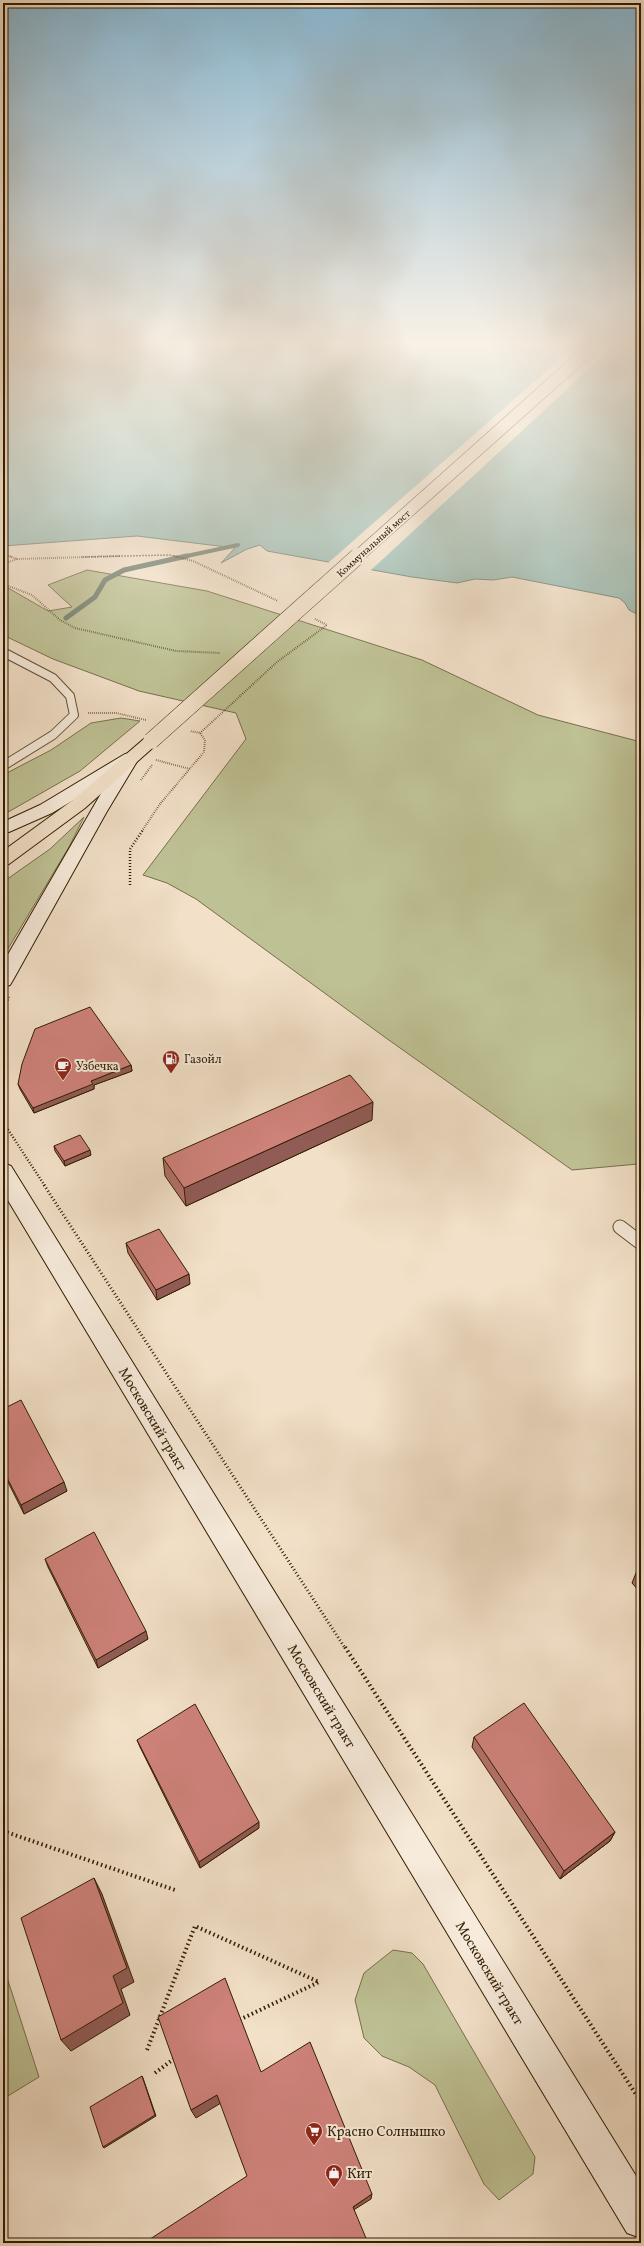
<svg xmlns="http://www.w3.org/2000/svg" width="644" height="2246" viewBox="0 0 644 2246" font-family="Vollkorn,serif">
<style>
.green{fill:#bec194;stroke:#786f4a}
.water{fill:#9bbdb4;stroke:#717d6c}
.pier{fill:#f2e0c8}
.lines{fill:none;stroke-linecap:round;stroke-linejoin:round}
.stream-far1{stroke:#717d6c;stroke-width:4}
.stream{stroke:#717d6c;stroke-width:5}
.lane-far1-casing{stroke:#624e32;stroke-width:10}
.lane-casing{stroke:#624e32;stroke-width:15}
.secondary-casing{stroke:#321d00;stroke-width:2}
.primary-casing{stroke:#321d00;stroke-width:2}
.path-far4{stroke:#321d00;stroke-width:1.5;stroke-dasharray:0.5 1;stroke-linecap:butt}
.path-far3{stroke:#321d00;stroke-width:2;stroke-dasharray:0.5 1.5;stroke-linecap:butt}
.path-far2{stroke:#321d00;stroke-width:2.5;stroke-dasharray:1 2;stroke-linecap:butt}
.path-far1{stroke:#321d00;stroke-width:3;stroke-dasharray:1 2.5;stroke-linecap:butt}
.path{stroke:#321d00;stroke-width:4;stroke-dasharray:1.5 3;stroke-linecap:butt}
.lane-far1{stroke:#f7ebdb;stroke-width:8}
.lane{stroke:#f7ebdb;stroke-width:13}
.secondary{fill:#f7ebdb;fill-rule:evenodd}
.primary{fill:#f2e0c8;fill-rule:evenodd}
.primary-bridge-far1-casing{stroke:#321d00;stroke-width:13;stroke-linecap:butt}
.primary-bridge-casing{stroke:#321d00;stroke-width:17;stroke-linecap:butt}
.primary-bridge-far1{stroke:#f2e0c8;stroke-width:12}
.primary-bridge{stroke:#f2e0c8;stroke-width:16}
.wall{fill:#b2706a;stroke:#321d00}
.shaded-wall{fill:#915b56;stroke:#321d00}
.building{fill:#cf827b;stroke:#321d00}
.labels{text-anchor:middle;stroke-width:4;stroke-linejoin:round;paint-order:stroke}
.far-street-label{font-size:10px;fill:#321d00;stroke:#f7ebdb}
.poi-label{font-size:12px;fill:#321d00;stroke:#f7ebdb;text-anchor:start}
.near-street-label{font-size:14px;fill:#321d00;stroke:#f7ebdb}
.near-poi-label{font-size:14px;fill:#321d00;stroke:#f7ebdb;text-anchor:start}
</style>
<rect width="100%" height="100%" fill="#f2e0c8"/>
<filter id="stains"><feTurbulence type="fractalNoise" baseFrequency=".005" numOctaves="4"/><feColorMatrix values="0 0 0 0 .2 0 0 0 0 .09 0 0 0 0 .02 0 0 0 .5 -.17"/></filter>
<radialGradient id="worn" r=".72"><stop offset=".6" stop-color="#630" stop-opacity="0"/><stop offset="1" stop-color="#630" stop-opacity=".3"/></radialGradient>
<!-- green -->
<path class="green" d="M87 570 207 591 422 660 538 715 641 742V1162L638 1164 572 1170 386 1038 196 899 167 883 143 875 246 739 236 713 139 691 53 659 3 635V585L48 611 72 607 48 585Z
M121 718 140 721 80 771 3 815V775L51 750 91 723Z
M84 817 69 847 3 957V882L50 849Z
M393 1950 412 1953 423 1964 535 2157 533 2174 499 2200 484 2184 435 2085 409 2067 382 2056 364 2038 355 2000 364 1973Z
M3 1965 39 2077 3 2099Z"/>
<!-- water -->
<path class="water" d="M3 346H641V616L629 610 625 603 619 598 512 577 493 580 475 579 457 583 412 577 267 551 260 545 247 549 221 563 235 548 137 536 3 546Z"/>
<!-- pier -->
<path class="pier" d="M575 346H614L370 571 328 563Z"/>
<g class="lines">
<!-- stream-far1 -->
<path class="stream-far1" d="M182 557 238 545"/>
<!-- stream -->
<path class="stream" d="M66 618 95 597 105 580 124 570 187 556"/>
<defs>
<path id="lane-far1" d="M3 652 53 678 70 696 74 715 53 735 3 766"/>
<path id="lane" d="M620 1227 641 1243"/>
<path id="secondary" d="M131 753 137 754 139 758 106 813 13 980 10 985 3 987V963L110 778 52 813 9 832 3 833V822L40 805 125 754Z
M3 1163 11 1166 641 2184V2238L627 2233 3 1192Z"/>
<path id="primary" d="M151 736 157 738 159 741 157 744 85 808 9 864 3 866V851L73 800 145 738Z"/>
</defs>
<!-- lane-far1 casing -->
<use href="#lane-far1" class="lane-far1-casing"/>
<!-- lane casing -->
<use href="#lane" class="lane-casing"/>
<!-- secondary casing -->
<use href="#secondary" class="secondary-casing"/>
<!-- primary casing -->
<use href="#primary" class="primary-casing"/>
<!-- path-far4 -->
<path class="path-far4" d="M3 554 12 557
M82 557 169 555 178 557"/>
<!-- path-far3 -->
<path class="path-far3" d="M174 556 193 561 278 601
M17 559 120 556
M3 564 17 559 9 556
M3 584 32 595 60 620 75 628 176 651 220 653
M315 619 327 625
M88 713H116L146 720
M200 733 277 662 327 625
M156 760 190 769
M141 780 152 765
M142 831 160 804 204 752 205 740 200 733 190 731"/>
<!-- path-far2 -->
<path class="path-far2" d="M130 885V849L143 830
M3 1008 9 997
M3 1122 45 1186"/>
<!-- path-far1 -->
<path class="path-far1" d="M44 1185 345 1648"/>
<!-- path -->
<path class="path" d="M345 1647 641 2102
M3 1831 175 1890
M147 2050 195 1926 319 1982 239 2020
M155 2073 175 2058"/>
<!-- lane-far1 -->
<use href="#lane-far1" class="lane-far1"/>
<!-- lane -->
<use href="#lane" class="lane"/>
<!-- secondary -->
<use href="#secondary" class="secondary"/>
<!-- primary -->
<use href="#primary" class="primary"/>
<defs>
<path id="primary-bridge-far1" d="M357 557 594 346"/>
<path id="primary-bridge" d="M151 741 358 556"/>
</defs>
<!-- primary-bridge-far1 casing -->
<use href="#primary-bridge-far1" class="primary-bridge-far1-casing"/>
<!-- primary-bridge casing -->
<use href="#primary-bridge" class="primary-bridge-casing"/>
<!-- primary-bridge-far1 -->
<use href="#primary-bridge-far1" class="primary-bridge-far1"/>
<!-- primary-bridge -->
<use href="#primary-bridge" class="primary-bridge"/>
</g>
<!-- wall -->
<path class="wall" d="M131 1065 132 1071 94 1085V1089L34 1113 20 1089 18 1084Z
M372 1120 186 1206 165 1176 163 1158Z
M54 1146 91 1155 65 1166 55 1151Z
M126 1243 190 1284 157 1300 128 1253Z
M3 1409 67 1491 24 1514 3 1472Z
M45 1559 148 1639 98 1668 48 1567Z
M641 1566V1593L632 1583 638 1568Z
M474 1737 615 1832 610 1841 560 1879 472 1747Z
M137 1740 259 1828 200 1868 140 1747Z"/>
<!-- shaded-wall -->
<path class="shaded-wall" d="M131 1065 132 1071 94 1085V1089L34 1113 33 1108 91 1081Z
M373 1102 372 1120 186 1206 184 1188Z
M90 1150 91 1155 65 1166 64 1161Z
M189 1274 190 1284 157 1300 156 1290Z
M64 1482 67 1491 24 1514 21 1505Z
M146 1631 148 1639 98 1668 96 1660Z
M259 1822V1828L200 1868 199 1862Z
M615 1832 610 1841 560 1879 564 1871Z
M94 1878 102 1894 134 1982 121 1989 130 2015 71 2051 61 2040 113 1976Z
M142 2076 143 2078 156 2116 104 2148 103 2147Z
M217 2095 221 2103 196 2118 191 2110Z
M372 2194 371 2199 352 2211 353 2207Z"/>
<!-- building -->
<path class="building" d="M90 1007 131 1065 91 1081 93 1084 33 1108 18 1084 22 1064 35 1029Z
M350 1075 373 1102 184 1188 163 1158Z
M80 1135 90 1150 64 1161 54 1146Z
M159 1229 189 1274 156 1290 126 1243Z
M21 1400 64 1482 21 1505 3 1470V1409Z
M94 1532 146 1631 96 1660 45 1559Z
M641 1566V1571L638 1568Z
M524 1703 615 1832 564 1871 474 1737Z
M195 1704 259 1822 199 1862 137 1740Z
M94 1878 127 1968 113 1976 123 2003 61 2040 21 1918Z
M225 1978 261 2072 310 2042 372 2194 353 2207 368 2243H144L247 2176 217 2095 191 2110 158 2017Z
M142 2076 155 2115 103 2147 90 2107Z"/>
<!-- sky -->
<linearGradient id="sky" x2="0" y2="1"><stop stop-color="#89b8d3"/><stop offset="0.52" stop-color="#f9f1e6"/><stop offset="1" stop-color="#f9f1e6" stop-opacity="0"/></linearGradient>
<rect width="644" height="660" fill="url(#sky)"/>
<!-- icons -->
<defs>
<symbol id="fuel-pin" viewBox="-11 -11 22 30"><path d="M0 17L-7.5 6A9.5 9.5 0 1 1 7.5 6Z" fill="#8f2418" stroke="#f7ebdb"/><path d="M-5.5-6h7V0h2V4h1.3V-2.5L3-4.5l.8-.8L6-3V5H2.5V1h-1V6h-7ZM-4.2-4.7v3.2H.2V-4.7Z" fill="#fff"/></symbol>
<symbol id="cafe-pin" viewBox="-11 -11 22 30"><path d="M0 17L-7.5 6A9.5 9.5 0 1 1 7.5 6Z" fill="#8f2418" stroke="#f7ebdb"/><path d="M-5.5-4.5H6V0H3Q3 3.5 0 3.5H-2.5Q-5.5 3.5-5.5 0ZM3-3.2v2h1.7v-2ZM-6 4.5H4V6H-6Z" fill="#fff"/></symbol>
<symbol id="supermarket-pin" viewBox="-11 -11 22 30"><path d="M0 17L-7.5 6A9.5 9.5 0 1 1 7.5 6Z" fill="#8f2418" stroke="#f7ebdb"/><path d="M-6-5.5h2.5l.6 2H6L4.5 2H-2.5L-4.4-4H-6ZM-1.5 3.2a1.3 1.3 0 1 0 .1 0ZM3 3.2a1.3 1.3 0 1 0 .1 0Z" fill="#fff"/></symbol>
<symbol id="shop-pin" viewBox="-11 -11 22 30"><path d="M0 17L-7.5 6A9.5 9.5 0 1 1 7.5 6Z" fill="#8f2418" stroke="#f7ebdb"/><path d="M-5-2.5h2.3a2.7 3.5 0 0 1 5.4 0H5L5.5 6h-11ZM-1.5-2.5h3a1.5 2.3 0 0 0-3 0Z" fill="#fff"/></symbol>
</defs>
<g fill-rule="evenodd">
<use href="#fuel-pin" x="161" y="1049" width="20" height="27"/>
<use href="#cafe-pin" x="53" y="1056" width="20" height="27"/>
<use href="#supermarket-pin" x="304" y="2121" width="20" height="27"/>
<use href="#shop-pin" x="324" y="2163" width="20" height="27"/>
</g>
<g class="labels">
<!-- far-street labels -->
<g class="far-street-label">
<text transform="translate(373 543) rotate(-42)" y="4">Коммунальный мост</text>
</g>
<!-- poi labels -->
<g class="poi-label">
<text x="184" y="1063">Газойл</text>
<text x="76" y="1070">Узбечка</text>
</g>
<!-- near-street labels -->
<g class="near-street-label">
<text transform="translate(153 1419) rotate(59)" y="5">Московский тракт</text>
<text transform="translate(322 1696) rotate(59)" y="5">Московский тракт</text>
<text transform="translate(490 1973) rotate(59)" y="5">Московский тракт</text>
</g>
<!-- near-poi labels -->
<g class="near-poi-label">
<text x="327" y="2136">Красно Солнышко</text>
<text x="347" y="2178">Кит</text>
</g>
</g>
<!-- margin -->
<rect width="644" height="2246" fill="none" stroke="#f2e0c8" stroke-width="16"/>
<rect x="4" y="4" width="636" height="2238" fill="none" stroke="#321d00" stroke-width="2"/>
<rect x="8" y="8" width="628" height="2230" fill="none" stroke="#321d00"/>
<rect width="100%" height="100%" filter="url(#stains)"/>
<rect width="100%" height="100%" fill="url(#worn)"/>
</svg>
